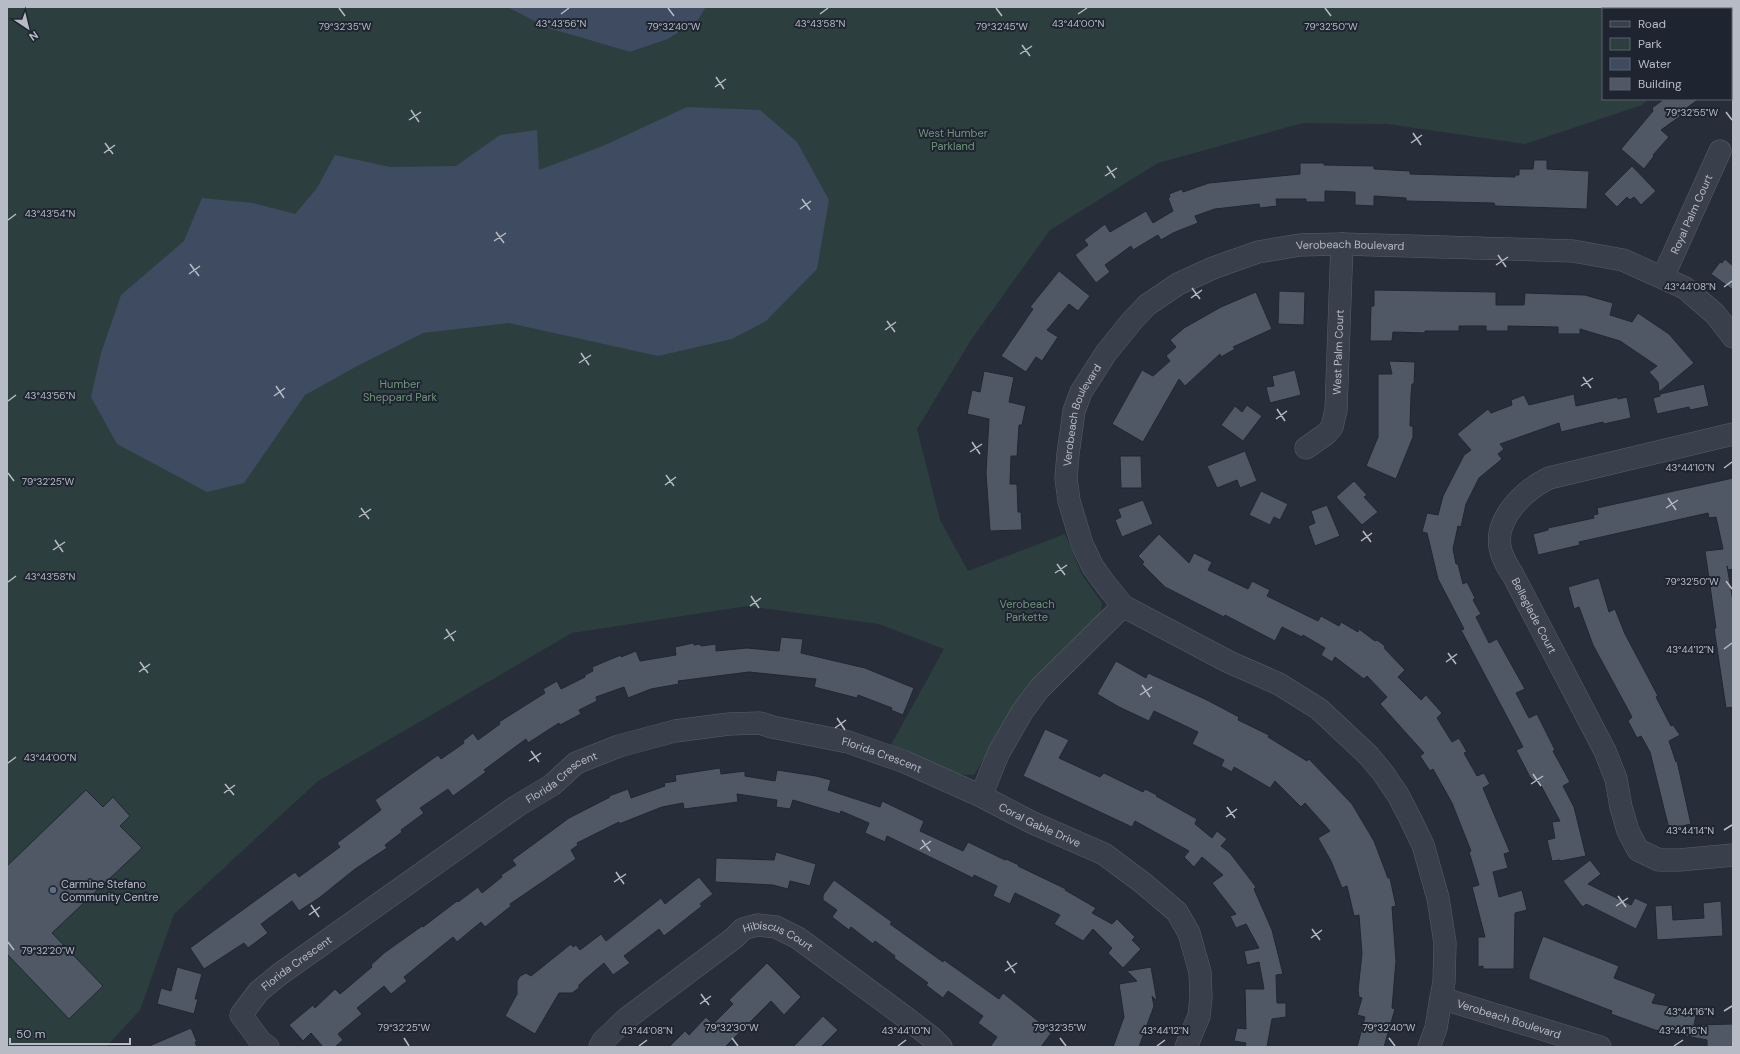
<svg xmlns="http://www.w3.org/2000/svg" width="1740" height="1054" viewBox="0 0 1740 1054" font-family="'DM Sans',sans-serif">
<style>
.green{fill:#2d3e3f}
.water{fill:#3f4b61}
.building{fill:#505865;stroke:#212732}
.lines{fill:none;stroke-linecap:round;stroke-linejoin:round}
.minor-casing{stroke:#585e69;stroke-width:23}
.minor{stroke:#3a404b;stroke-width:22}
.ticks{fill:none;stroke:#b6bbc6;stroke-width:1.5}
.service-dot{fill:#5c6f8a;stroke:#1f2530;stroke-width:1.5}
.labels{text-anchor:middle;stroke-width:4;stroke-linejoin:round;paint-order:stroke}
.park-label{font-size:11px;fill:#70947a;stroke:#1f2530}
.street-label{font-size:11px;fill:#b6bbc6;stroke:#1f2530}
.poi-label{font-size:11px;fill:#b6bbc6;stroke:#1f2530;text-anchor:start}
.ticks-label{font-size:10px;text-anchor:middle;fill:#b6bbc6;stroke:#1f2530;stroke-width:4;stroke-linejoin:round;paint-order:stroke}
</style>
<rect width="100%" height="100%" fill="#272e3a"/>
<!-- green -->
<path class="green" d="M7 7H507L548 28 630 52 668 39 698 20 706 7H1733V31H1731V9H1603V99H1648L1642 105 1525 144 1388 124 1303 123 1158 163 1050 230 971 340 917 429 940 520 968 571 1065 534 1082 575 1102 603 1099 621 1021 696 974 775 954 774 891 745 944 649 879 624 747 606 572 633 318 781 174 914 140 1010 106 1047H7Z"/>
<!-- water -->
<path class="water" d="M507 7H706L698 20 668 39 630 52 548 28Z
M687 107 760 110 797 142 829 200 817 269 766 321 732 339 658 356 509 323 423 333 361 364 305 395 244 483 207 492 117 444 91 397 101 353 121 295 184 241 202 198 253 203 295 214 317 188 335 155 390 167 456 166 500 135 537 130 539 170 603 146Z"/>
<!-- building -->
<path class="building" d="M1664 99H1699L1681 112 1682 115 1661 130 1669 137 1653 155 1654 156 1644 169 1621 149 1653 111 1652 108Z
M1534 160H1547V169L1589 171 1587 209 1495 206 1494 203 1406 201V198L1374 196V206L1355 205V192L1325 191V202H1306V199H1276L1277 206 1260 208 1259 204 1215 209 1195 216 1198 223 1173 233 1161 240 1158 235 1133 250 1131 246 1105 265 1110 272 1096 283 1075 255 1088 245 1084 240 1105 224 1110 232 1146 211 1153 223 1173 211 1168 198 1170 197 1169 194 1182 189 1183 192 1209 183 1300 174V163H1324V165L1374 166V169L1410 171V174L1515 177V175H1519V169H1533Z
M1632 166 1656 191 1641 205 1634 197 1630 200 1627 197 1617 207 1604 194Z
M1725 259 1733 266V290L1711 274 1720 262 1722 263Z
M1059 271 1090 296 1078 311 1069 304 1047 330 1058 337 1042 361 1036 357 1026 372 1001 356 1033 309 1030 307Z
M1374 290 1496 292V305H1524L1525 293 1585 295 1613 303 1610 315 1632 322 1638 313 1669 334 1694 363 1659 392 1658 382 1649 372 1657 366 1620 341 1580 329V334H1558V327L1508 326V331H1486V326H1459V331H1425V333L1393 332 1392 341H1370L1371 306H1374Z
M1279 291 1305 292 1304 325 1278 324Z
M1256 292 1272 329 1233 347 1235 349 1221 357 1220 354 1185 386 1179 379 1143 442 1112 424 1142 370 1153 376 1170 361 1166 356 1176 347 1170 340 1184 328 1221 307Z
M1389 361 1415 362 1414 384H1412L1411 395 1410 426H1413V437L1396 479 1366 466 1378 437V374H1392Z
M1295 370 1301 395 1270 403 1266 387 1274 386 1272 376Z
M984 371 1014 377 1009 402 1026 406 1022 425H1019L1017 456H1011L1010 484H1017L1018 512H1021L1022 530 990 531 986 473 989 419 967 414 972 390 980 392Z
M1704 384 1709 406 1690 410 1689 407 1657 414 1653 398 1660 396V394Z
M1574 394 1576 406 1617 397 1618 399 1627 397 1631 418 1604 424 1603 422 1561 432 1559 423 1500 444 1504 449 1498 454 1502 459 1479 478 1466 504 1461 527 1458 526 1453 549 1456 564H1458L1463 584 1467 582 1475 598 1473 600 1481 614 1476 617 1489 643 1497 639 1525 689 1516 693 1529 718 1537 714 1555 750 1553 751 1570 782 1563 786 1574 807 1586 856 1560 861V860L1552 861 1547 840 1555 838 1552 822 1560 821 1538 780 1534 781 1530 777 1516 750 1523 747 1461 630 1464 629 1438 579 1427 533 1422 532 1427 513 1438 515 1443 496 1464 455 1471 450 1457 434 1488 409 1491 413 1512 405 1511 400 1524 395 1529 405Z
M1247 405 1262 416 1243 441 1221 425 1235 406 1242 412Z
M1245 451 1257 481 1240 488 1237 480 1217 488 1207 466Z
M1120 456H1141L1142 488H1121Z
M1733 478V569L1728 570 1727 566 1733 601V707L1726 708 1714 628H1716L1705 551 1723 549 1716 517 1709 518 1708 513 1579 542 1580 545 1538 555 1533 534 1548 530V528L1594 518 1593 515 1598 514 1597 508Z
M1354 481 1367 495 1364 497 1378 512 1362 525 1336 497Z
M1261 491 1288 504 1280 520 1274 517 1270 525 1249 515Z
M1143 500 1153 524 1122 537 1115 520 1121 517 1118 509Z
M1327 505 1340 536 1315 546 1308 526 1315 523 1311 511Z
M1159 534 1189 563 1194 553 1212 562 1208 570 1248 589 1252 581 1270 590 1267 596 1318 621 1321 616 1339 626 1341 622 1358 632 1359 629 1375 641 1377 640 1384 645 1385 649 1405 670 1398 677 1421 700 1426 695 1442 713 1437 718 1452 742 1459 738 1467 752 1464 753 1477 776 1484 773 1490 784 1483 788 1510 852 1504 854 1508 868 1493 872 1499 897 1522 890 1527 910 1515 913 1514 969H1483V966L1478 967V937H1485L1472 887 1479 885 1469 852 1471 851 1452 803 1433 769 1430 771 1420 756 1424 753 1380 704 1387 697 1367 676 1364 679 1335 657 1332 662 1321 655 1325 648 1303 635 1302 637 1282 627 1275 641 1225 615 1224 617 1165 587 1142 564 1144 562 1138 556Z
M1599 578 1609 612 1615 609 1625 634 1658 696 1656 697 1671 726 1673 725 1680 735 1669 741 1676 762 1677 761 1691 824 1669 829 1650 752 1641 736 1637 738 1628 721 1632 717 1593 645 1579 607 1574 609 1568 587Z
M781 637 803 639 801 653 865 668 914 688 903 715 891 710 892 708 858 695 857 698 814 687 816 679 749 672 678 681 679 684 651 689 628 698 624 687 596 697 597 701 579 710 581 714 560 725 559 723 528 743 526 739 484 770 486 772 453 796 448 789 420 808 424 813 401 830 402 832 385 845 387 848 355 869 319 898 299 911 292 901 261 924 268 933 248 948 244 943 204 969 190 948 295 872 299 877 340 847 337 843 381 810 375 800 438 755 441 759 464 743 463 741 473 733 478 740 500 724 499 722 545 693 543 689 557 681 561 689 585 677V675L593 671 592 667 621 655V657L636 651 640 661 676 655 675 647 693 643 694 645 700 644 701 646 716 644V651L747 648 779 651Z
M1116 661 1146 678 1148 673 1207 700 1239 717 1238 720 1269 735 1268 737 1307 761 1309 759 1352 804 1374 841 1388 878H1390L1396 906 1392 907 1396 961 1392 1008 1395 1009 1384 1047H1357L1365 1017 1357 1015 1362 998 1359 997 1358 990 1362 954 1359 915 1354 916 1347 886 1342 888 1331 861 1318 838 1330 831 1305 803 1301 807 1275 781 1270 788 1234 767 1232 772 1221 766 1224 760 1192 744 1198 732 1154 711 1149 721 1119 707 1097 694Z
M1045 729 1069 740 1059 758 1100 777 1104 773 1143 792 1145 789 1157 795 1156 796 1197 819 1195 824 1212 838 1217 831 1227 839 1221 846 1230 853 1256 887 1254 889 1272 930 1283 974 1276 975 1277 1003H1286V1017L1272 1019 1267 1047H1245L1246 1043 1234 1041 1237 1028 1246 1029 1245 989H1264L1259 962 1247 965 1244 951 1259 948 1246 924 1236 928 1230 916 1236 914 1212 883 1223 875 1202 857 1194 867 1184 857 1189 851 1135 821 1132 827 1023 776Z
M720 768 721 774 745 771V776L775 781 777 770 816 776 831 780 828 790 880 807 882 801 899 809 924 821 920 831 963 851 968 842 1005 860 1006 859 1019 865 1018 866 1066 889 1065 890 1096 908 1092 913 1112 924 1117 919 1135 937 1132 940 1141 949 1123 968 1108 953 1112 948 1093 929 1083 941 1054 924 1060 915 1015 893 1010 904 993 896 997 886 974 875 973 878 887 836 885 842 865 833 869 823 841 811 840 814 793 800 790 809 776 807 777 800 737 794 738 802 684 809 683 803 662 807 619 824V822L577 843 578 845 571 850 576 859 510 904 511 906 485 927 481 922 457 942 453 937 404 977 407 981 391 994 384 986 357 1008 362 1014 338 1034 343 1040 335 1047H323L311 1033 303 1041 289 1025 313 1005 315 1008 335 989 340 994 372 967 371 965 384 953 422 926 423 927 457 901 458 902 478 887 482 893 502 877 501 875 516 865 512 860 569 818 610 797 609 796 628 789 631 798 665 786 664 783 676 781 675 775Z
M86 790 103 807 113 797 130 816 120 826 142 848 52 933 103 986 69 1019 7 954V866Z
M776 852 816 864 810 886 790 881 788 889 773 885 715 882 716 858 774 860Z
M1590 860 1601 874 1588 884 1631 905 1635 898 1648 904 1636 929 1586 904 1583 907 1581 905 1563 881Z
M699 877 713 894 700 904 702 906 664 936 659 929 624 956 630 963 613 975 604 963 584 980 579 985V988L572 993H559L535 1034 505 1016 517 994V981L520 976 526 973 531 976 571 944 573 947 576 945 580 950 601 934 606 941 661 898 665 904Z
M834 880 892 922 890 924 943 962 944 960 999 999 1003 993 1052 1032 1041 1047H990L997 1037 978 1023 983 1016 948 991 943 998 926 985 928 983 894 958 895 956 875 941 873 944 851 927 849 930 832 917 837 910 823 900V895Z
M1721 901 1723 936 1657 940 1655 906 1672 905 1673 920 1704 918 1703 903Z
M1543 936 1619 966 1614 978 1656 994 1652 1003 1697 1011 1694 1025 1733 1024V1047H1707V1040L1655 1030 1611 1014 1612 1011 1529 979V974Z
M767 963 801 997 784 1015 771 1001 725 1047H669L685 1031 689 1035 706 1017 713 1024 733 1004 729 1000Z
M177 967 202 974 195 999H198L194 1014 157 1004 161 988 171 991Z
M1151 967 1157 1001 1152 996 1154 1006 1139 1047H1113L1124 1017 1119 984 1137 981 1127 971Z
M823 1016 838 1030 821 1047H793Z
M191 1028 197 1042H195L197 1047H147Z"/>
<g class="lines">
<defs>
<g id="minor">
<path id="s1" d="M1663 277 1720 151"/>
<path id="s2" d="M1733 434 1549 478C1525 490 1495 517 1500 547 1502 558 1507 566 1513 575L1605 751 1616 779 1621 807 1628 831 1638 850 1659 860H1679L1733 855"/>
<path id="s3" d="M1306 448 1326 434 1332 427 1336 410 1342 244"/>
<path d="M981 796 998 754 1022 712 1039 689 1123 606"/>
<path id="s4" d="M1441 998 1600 1047"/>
<path id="s5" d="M268 1047 261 1042 241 1015 259 991 280 974 517 806 552 785 576 763 619 746 675 731 729 724 760 723 772 727 848 742 905 762 981 796 1033 823 1104 854 1143 883 1177 912 1189 933 1200 972 1201 998 1199 1016 1186 1047"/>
<path id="s6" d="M600 1047 603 1041 626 1019 734 938 743 929 757 925 776 927 798 938 901 1014 931 1037 941 1047"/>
<path id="s7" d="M1429 1047 1436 1028 1441 998 1444 982 1445 943 1438 898 1423 845 1410 818 1398 795 1383 773 1369 756 1319 709 1279 684 1229 662 1123 606 1106 585 1093 567 1082 544 1069 501 1066 478 1068 454 1074 411 1081 392 1106 353 1132 321 1147 305 1178 284 1213 268 1258 252 1300 245 1342 244 1573 251 1623 260 1685 288 1715 314 1733 337"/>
</g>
</defs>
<!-- minor casing -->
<use href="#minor" class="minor-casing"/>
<!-- minor -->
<use href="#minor" class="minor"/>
</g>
<!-- ticks -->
<path class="ticks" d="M339 8 345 16M668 8 674 16M996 8 1002 16M1325 8 1331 16M561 14 569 8M820 14 828 8M1078 14 1087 8M1022 45 1030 56M1020 54 1032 46M716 77 724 89M715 87 726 79M411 110 419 122M1726 112 1732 120M409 120 421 112M1413 133 1421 145M105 143 113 154M1411 143 1422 135M104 153 115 145M1107 166 1115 178M1105 176 1117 168M802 199 810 210M800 209 811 201M8 220 16 214M496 232 504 243M494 241 506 233M1498 255 1506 267M190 264 199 276M1496 265 1508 257M189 274 200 266M1724 287 1732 281M1192 288 1200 299M1191 298 1202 290M887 321 895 332M885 330 896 322M581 353 589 365M579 363 591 355M1583 377 1591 388M276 386 284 398M1581 386 1593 378M274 396 285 388M8 401 16 395M1277 409 1285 421M1276 419 1287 411M972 442 980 454M970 452 982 444M1724 468 1732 462M8 473 14 481M666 475 674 486M665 485 676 477M1668 498 1676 510M361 508 369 519M1666 508 1678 500M359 517 371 509M1363 531 1371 542M55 540 63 552M1361 541 1372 533M53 550 65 542M1057 564 1065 575M1055 573 1067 565M1726 581 1732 589M8 582 16 576M751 596 759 608M750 606 761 598M446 629 454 641M444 639 456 631M1724 649 1732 643M1448 653 1456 664M140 662 148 673M1446 662 1457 654M139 672 150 664M1142 685 1150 697M1140 695 1152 687M837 718 845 730M835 728 846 720M531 751 539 762M529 761 541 753M8 763 16 757M1533 774 1541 786M225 784 234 795M1531 784 1543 776M224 793 235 785M1227 807 1235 818M1226 817 1237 809M1724 830 1732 825M922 840 930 851M920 849 931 841M616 872 624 884M614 882 626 874M1618 896 1626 907M311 905 319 917M1616 906 1628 898M309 915 320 907M1312 929 1320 940M1311 938 1322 930M8 942 14 950M1007 961 1015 973M1005 971 1017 963M701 994 709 1005M700 1004 711 996M1724 1011 1732 1006M404 1038 409 1046M732 1038 738 1046M1060 1038 1066 1046M1389 1038 1395 1046M639 1046 647 1040M898 1046 906 1040M1157 1046 1165 1040M1674 1046 1683 1040"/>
<!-- markers -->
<circle class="service-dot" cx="53" cy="890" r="4"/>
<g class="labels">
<!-- park labels -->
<g class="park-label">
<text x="953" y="137">West Humber<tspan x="953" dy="13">Parkland</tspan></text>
<text x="400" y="388">Humber<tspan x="400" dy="13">Sheppard Park</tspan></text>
<text x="1027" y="608">Verobeach<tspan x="1027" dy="13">Parkette</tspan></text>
</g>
<!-- street labels -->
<g class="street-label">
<text dy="4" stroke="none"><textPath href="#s1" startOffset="69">Royal Palm Court</textPath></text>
<text dy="4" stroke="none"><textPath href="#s7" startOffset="1158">Verobeach Boulevard</textPath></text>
<text dy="4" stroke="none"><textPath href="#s3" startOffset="109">West Palm Court</textPath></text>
<text dy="4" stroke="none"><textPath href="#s7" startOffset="810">Verobeach Boulevard</textPath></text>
<text dy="4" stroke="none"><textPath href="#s2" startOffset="356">Belleglade Court</textPath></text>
<text dy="4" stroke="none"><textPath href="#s5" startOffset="779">Florida Crescent</textPath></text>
<text dy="4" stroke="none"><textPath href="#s5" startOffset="443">Florida Crescent</textPath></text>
<text dy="4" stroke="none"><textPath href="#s5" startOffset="952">Coral Gable Drive</textPath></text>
<text dy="4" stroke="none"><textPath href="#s6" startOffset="224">Hibiscus Court</textPath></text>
<text dy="4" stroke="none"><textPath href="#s5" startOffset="119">Florida Crescent</textPath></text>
<text dy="4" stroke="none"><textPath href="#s4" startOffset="71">Verobeach Boulevard</textPath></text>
</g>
<!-- poi labels -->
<g class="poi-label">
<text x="61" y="888">Carmine Stefano<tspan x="61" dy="13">Community Centre</tspan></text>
</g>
</g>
<g class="ticks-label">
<text x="561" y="27">43°43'56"N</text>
<text x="820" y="27">43°43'58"N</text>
<text x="1078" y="27">43°44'00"N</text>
<text x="345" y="30">79°32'35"W</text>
<text x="674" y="30">79°32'40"W</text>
<text x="1002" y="30">79°32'45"W</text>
<text x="1331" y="30">79°32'50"W</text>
<text x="1692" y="116">79°32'55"W</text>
<text x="50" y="217">43°43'54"N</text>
<text x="1690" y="290">43°44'08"N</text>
<text x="50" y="399">43°43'56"N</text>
<text x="1690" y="471">43°44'10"N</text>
<text x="48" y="485">79°32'25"W</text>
<text x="50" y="580">43°43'58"N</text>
<text x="1692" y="585">79°32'50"W</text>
<text x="1690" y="653">43°44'12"N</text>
<text x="50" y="761">43°44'00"N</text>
<text x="1690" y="834">43°44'14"N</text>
<text x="48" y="954">79°32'20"W</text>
<text x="1690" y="1015">43°44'16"N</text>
<text x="404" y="1031">79°32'25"W</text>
<text x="732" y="1031">79°32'30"W</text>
<text x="1060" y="1031">79°32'35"W</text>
<text x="1389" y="1031">79°32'40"W</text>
<text x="647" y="1034">43°44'08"N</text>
<text x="906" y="1034">43°44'10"N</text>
<text x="1165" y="1034">43°44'12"N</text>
<text x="1683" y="1034">43°44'16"N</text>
</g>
<!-- border -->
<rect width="1740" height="1054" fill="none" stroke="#b6bbc6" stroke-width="16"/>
<!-- legend -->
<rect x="1602" y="8" width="130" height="92" fill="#1f2530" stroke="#5b616c"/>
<rect x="1610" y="21" width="20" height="6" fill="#3a404b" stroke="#5b616c"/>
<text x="1638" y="28" font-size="12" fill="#b6bbc6">Road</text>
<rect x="1610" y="38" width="20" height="12" fill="#2d3e3f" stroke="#5b616c"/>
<text x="1638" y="48" font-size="12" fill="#b6bbc6">Park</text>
<rect x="1610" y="58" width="20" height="12" fill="#3f4b61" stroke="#5b616c"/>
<text x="1638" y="68" font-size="12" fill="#b6bbc6">Water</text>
<rect x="1610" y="78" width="20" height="12" fill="#505865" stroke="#5b616c"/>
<text x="1638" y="88" font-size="12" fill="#b6bbc6">Building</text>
<!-- north arrow -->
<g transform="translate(28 28) rotate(145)" stroke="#1f2530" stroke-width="3" paint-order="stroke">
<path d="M0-3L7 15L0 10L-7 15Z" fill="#b6bbc6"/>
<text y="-6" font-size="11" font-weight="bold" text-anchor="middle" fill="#b6bbc6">N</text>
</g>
<!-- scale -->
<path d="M10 1038v6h120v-6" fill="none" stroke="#b6bbc6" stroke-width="2"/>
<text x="16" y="1038" font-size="12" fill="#b6bbc6" stroke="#1f2530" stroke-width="3" paint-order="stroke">50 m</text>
</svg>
